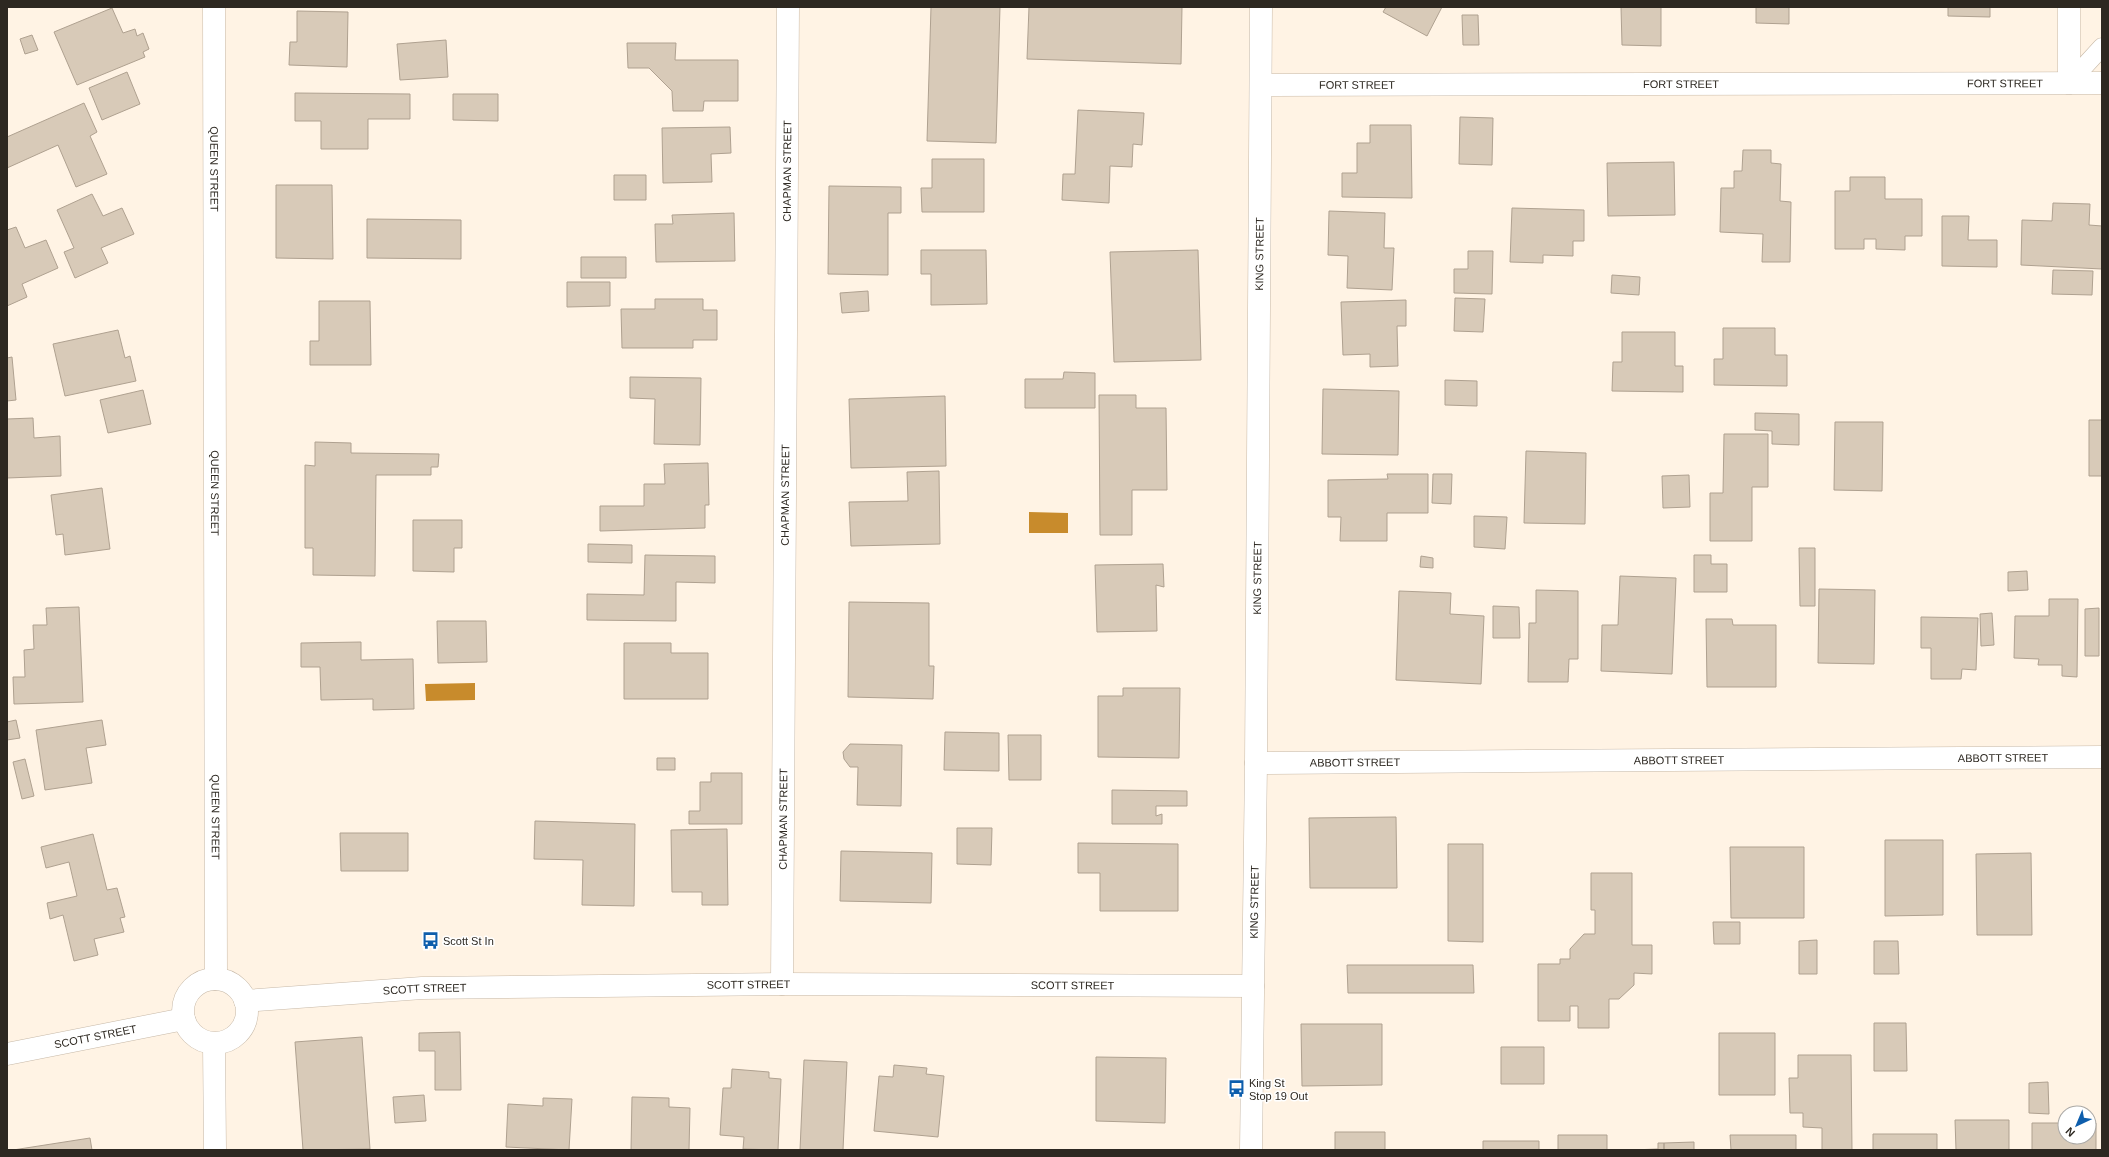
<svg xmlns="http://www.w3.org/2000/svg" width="2109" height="1157" viewBox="0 0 2109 1157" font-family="Arial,sans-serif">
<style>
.water{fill:#c88b2c}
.building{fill:#d8cab8;stroke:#afa190}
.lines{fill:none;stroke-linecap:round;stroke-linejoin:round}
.service-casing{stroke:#c7b9a8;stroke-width:19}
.minor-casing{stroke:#c7b9a8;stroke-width:23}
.service{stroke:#fff;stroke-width:18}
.minor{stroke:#fff;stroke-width:22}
.labels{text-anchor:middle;stroke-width:3;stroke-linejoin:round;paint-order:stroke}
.street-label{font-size:11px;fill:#2d2821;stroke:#fff}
.poi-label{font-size:11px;fill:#2d2821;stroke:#fff;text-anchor:start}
</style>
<rect width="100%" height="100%" fill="#fff3e4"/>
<!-- water -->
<path class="water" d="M1029 512 1068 513V533H1029Z
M475 683V700L426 701 425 684Z"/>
<!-- building -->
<path class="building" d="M931 7H1000L996 143 927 141Z
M1029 7H1182L1181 64 1027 59Z
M1386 7H1442L1427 36 1383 12Z
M1621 7H1661V46L1622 45Z
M1756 7H1789V24L1756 23Z
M1948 7H1990V17L1948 16Z
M112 8 123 33 135 29 137 36 143 33 149 49 143 52 145 57 77 85 54 32Z
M297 11 348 12 347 67 289 65 290 42H297Z
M1462 15H1478L1479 45H1463Z
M32 35 38 50 25 54 20 39Z
M446 40 448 77 400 80 397 44Z
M627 43H676L675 60H738V101H704L703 111H673L672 91 649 68H628Z
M127 72 140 104 102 120 89 88Z
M295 93 410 94V119H368V149H321V121H295Z
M453 94H498V121L453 120Z
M84 103 97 132 90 136 107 174 76 187 58 145 7 168V137Z
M1078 110 1144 113 1142 145 1133 144 1132 167 1110 166 1109 203 1062 200 1063 174H1075Z
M1460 117 1493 118 1492 165 1459 164Z
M1370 125H1411L1412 198 1342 197V173H1357V143H1370Z
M730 127 731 153 711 154 712 182 663 183 662 128Z
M1743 150H1771V163L1781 164 1780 201 1791 202 1790 262H1762L1763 234 1720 232 1721 188H1734V171H1742Z
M932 159H984V212H922L921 188H932Z
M1674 162 1675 215 1608 216 1607 163Z
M614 175H646V200H614Z
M1850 177H1885V199H1922V236H1905V250L1876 249V239H1864V249H1835V191H1850Z
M276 185H332L333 259 276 258Z
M829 186 901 187V213H888V275L828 274Z
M92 194 103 216 122 208 134 234 101 248 108 263 75 278 64 252 74 248 57 210Z
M2053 203 2090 204 2089 225 2102 226V269L2021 265 2022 220 2052 221Z
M1512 208 1584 210V241H1573V256L1543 255V263L1510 262Z
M1329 211 1385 213 1384 248H1394L1392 290 1347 288 1348 256 1328 255Z
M734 213 735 261 656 262 655 224H673L672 215Z
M1942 216H1969L1968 240H1997V267L1942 266Z
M367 219 461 220V259L367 258Z
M16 227 25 248 46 240 58 268 22 284 27 297 7 306V230Z
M921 250H986L987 304 931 305V274H921Z
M1198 250 1201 360 1114 362 1110 252Z
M1468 251H1493L1492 294 1454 293V269H1468Z
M581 257H626V278H581Z
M2053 270 2093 271 2092 295 2052 294Z
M1612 275 1640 277 1639 295 1611 293Z
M567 282H610V306L567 307Z
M868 291 869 311 842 313 840 293Z
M1455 298 1485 299 1483 332 1454 331Z
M655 299H703V310H717V340H693V348H622L621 309H655Z
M1406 300V326H1397L1398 366 1370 367V354L1343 355 1341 302Z
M319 301H370L371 365H310V341H319Z
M1723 328H1775V355H1787V386L1714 385V359H1723Z
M118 330 125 358 130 356 136 381 65 396 53 344Z
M1622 332H1675V366H1683V392L1612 391 1613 362H1622Z
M12 357 16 400 7 401V358Z
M1064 372 1095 373V408H1025V379H1063Z
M630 377 701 378 700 445 654 444 655 399 630 398Z
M1445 380 1477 381V406L1445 405Z
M1323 389 1399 391 1398 455 1322 454Z
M143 390 151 424 108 433 100 400Z
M1099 395H1136V408H1166L1167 490H1132V535H1100Z
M945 396 946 466 851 468 849 399Z
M1755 413 1799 414V445L1772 444V431L1755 430Z
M33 418 34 438 60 436 61 476 7 478V419Z
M2089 420H2102V476H2089Z
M1835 422H1883L1882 491 1834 490Z
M1724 434H1768V487H1752V541H1710V493H1723Z
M315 442 351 443V453L439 454 438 467H431V475H376L375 576 313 575V548H305V465L315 466Z
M1526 451 1586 453 1585 524 1524 523Z
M708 463 709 505H705V528L600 531V506H644V484H665L664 464Z
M939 471 940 544 851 546 849 502 908 501 907 472Z
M1387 474H1428V513H1387V541H1340L1341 517H1328V480L1388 479Z
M1433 474H1452L1451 504 1432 503Z
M1689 475 1690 507 1663 508 1662 476Z
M102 488 110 549 65 555 63 534 56 535 51 495Z
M1474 516 1507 517 1505 549 1474 547Z
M413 520H462V548H454V572L413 571Z
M588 544 632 545V563L588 562Z
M1799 548H1815V606H1800Z
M645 555 715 556V583L676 582V621L587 620V594L644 595Z
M1694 555H1711V564H1727V592H1694Z
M1421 556 1433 558V568L1420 567Z
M1163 564 1164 587 1156 585 1157 631 1097 632 1095 565Z
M2027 571 2028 590 2008 591V572Z
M1620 576 1676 578 1672 674 1601 671 1602 625H1618Z
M1819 589 1875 590 1874 664 1818 663Z
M1536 590 1578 591V659H1569L1568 682H1528L1529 623H1536Z
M1399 591 1451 593 1450 614 1484 616 1481 684 1396 680Z
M2049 599H2078L2077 677 2062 676V665H2038L2039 659 2014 658 2015 616H2049Z
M849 602 929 603V666H934L933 699 848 697Z
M1493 606 1519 607 1520 638H1493Z
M79 607 83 702 14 704 13 677H25L24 650 34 649 33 625H47L46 608Z
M2099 608V656H2085V609Z
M1992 613 1994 645 1981 646 1980 614Z
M1921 617 1978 618 1976 670 1962 669 1961 679H1931V648H1921Z
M1706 619H1732L1733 625H1776V687H1707Z
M437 621H486L487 662 438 663Z
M361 642V660L413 659 414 709 373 710V699L321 700 320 667H301V643Z
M624 643H671V653H708V699H624Z
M1123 688H1180L1179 758 1098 757V696H1123Z
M16 720 20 738 7 740V722Z
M102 720 106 745 86 748 92 783 45 790 36 730Z
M945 732 999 733V771L944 770Z
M1008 735H1041V780H1009Z
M850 744 902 745 901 806 857 805 858 767H850L844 759 843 752Z
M657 758H675V770H657Z
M25 759 34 796 22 799 13 762Z
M711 773H742V824H689V811H700V782H711Z
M1112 790 1187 791V806H1156V816L1162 814V824H1112Z
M1396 817 1397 888H1310L1309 818Z
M535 821 635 824 634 906 582 905 583 860 534 859Z
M957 828H992L991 865 957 864Z
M727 829 728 905H702V892H672L671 830Z
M340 833H408V871H341Z
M93 834 107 890 117 888 125 917 120 918 124 932 94 939 98 955 74 961 63 915 50 919 47 903 77 896 69 862 46 868 41 847Z
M1885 840H1943V915L1885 916Z
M1078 843 1178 844V911H1100V873H1078Z
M1448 844H1483V942L1448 941Z
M1730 847H1804V918H1731Z
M841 851 932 853 931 903 840 901Z
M2031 853 2032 935H1977L1976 854Z
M1591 873H1632V945H1652V974L1634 973V985L1619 999H1609V1028H1578V1006H1570V1021H1538V964H1560V959H1570V949L1584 934H1595V910H1591Z
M1713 922H1740V944H1714Z
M1817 940V974H1799V941Z
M1874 941H1898L1899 974H1874Z
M1347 965H1473L1474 993H1348Z
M1874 1023H1906L1907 1071H1874Z
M1301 1024H1382V1085L1302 1086Z
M460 1032 461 1090H435V1051H419V1033Z
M1719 1033H1775V1095H1719Z
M362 1037 370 1149 303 1150 295 1042Z
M1501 1047H1544V1084H1501Z
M1798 1055H1851L1852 1150H1822V1128L1803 1127V1113H1790L1789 1078H1798Z
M1096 1057 1166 1058 1165 1123 1096 1121Z
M804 1060 847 1062 843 1150H800Z
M894 1065 927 1068 926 1074 944 1076 938 1137 874 1131 879 1076 893 1077Z
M732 1069 769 1072V1078L781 1079 778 1150 743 1149 744 1137 720 1135 723 1088H731Z
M2048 1082 2049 1114 2029 1113V1083Z
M424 1095 426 1121 395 1123 393 1097Z
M632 1097 669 1098V1107L690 1108 689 1150H631Z
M543 1098 572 1099 569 1150 506 1147 508 1104 543 1106Z
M1955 1120H2009V1150H1956Z
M2032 1123H2065V1137H2089V1123H2096V1150H2032Z
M1335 1132H1385V1150H1335Z
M1873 1134H1937V1150H1873Z
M1558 1135H1607V1150H1558Z
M1730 1135H1796V1150H1731Z
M90 1138 92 1150H13Z
M1483 1141H1539V1150H1483Z
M1694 1142V1150H1664V1143Z
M1658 1143H1664V1150H1631L1658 1149Z"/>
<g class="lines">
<defs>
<path id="service" d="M2069 83 2102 47"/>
<g id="minor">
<path id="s1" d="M214 7 216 979"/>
<path d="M2069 83V7"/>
<path id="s2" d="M1261 85 2102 83"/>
<path id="s3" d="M1256 763 2102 757"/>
<circle cx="215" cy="1011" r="32"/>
<path id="s4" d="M782 984 788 7"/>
<path id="s5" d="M245 1001 422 988 782 984 1253 986"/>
<path d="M214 1044 215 1150"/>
<path id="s6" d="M7 1054 184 1019"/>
<path id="s7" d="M1251 1150 1256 763 1261 7"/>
</g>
</defs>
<!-- service casing -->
<use href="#service" class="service-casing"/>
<!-- minor casing -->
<use href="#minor" class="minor-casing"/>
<!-- service -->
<use href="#service" class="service"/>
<!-- minor -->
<use href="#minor" class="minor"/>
</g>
<!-- icons -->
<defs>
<symbol id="bus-bare" viewBox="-9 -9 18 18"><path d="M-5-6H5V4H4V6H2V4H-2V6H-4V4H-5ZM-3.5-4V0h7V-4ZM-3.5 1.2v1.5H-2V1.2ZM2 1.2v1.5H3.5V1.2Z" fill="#0e5eac" stroke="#fff" stroke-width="2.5" paint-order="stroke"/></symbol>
</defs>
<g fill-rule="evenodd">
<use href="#bus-bare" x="418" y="928" width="25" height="25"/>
<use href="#bus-bare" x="1224" y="1076" width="25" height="25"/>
</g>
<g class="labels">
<!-- street labels -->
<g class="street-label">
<text dy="4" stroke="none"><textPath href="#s2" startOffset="744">FORT STREET</textPath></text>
<text dy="4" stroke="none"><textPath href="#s2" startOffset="420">FORT STREET</textPath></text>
<text dy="4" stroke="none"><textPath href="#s2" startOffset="96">FORT STREET</textPath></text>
<text dy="4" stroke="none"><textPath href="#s1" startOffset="162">QUEEN STREET</textPath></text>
<text dy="4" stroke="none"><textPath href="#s4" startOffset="813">CHAPMAN STREET</textPath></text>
<text dy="4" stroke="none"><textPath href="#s7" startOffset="896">KING STREET</textPath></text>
<text dy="4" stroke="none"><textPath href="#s1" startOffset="486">QUEEN STREET</textPath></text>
<text dy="4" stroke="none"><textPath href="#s4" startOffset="489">CHAPMAN STREET</textPath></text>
<text dy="4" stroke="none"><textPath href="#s7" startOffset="572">KING STREET</textPath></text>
<text dy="4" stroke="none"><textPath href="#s3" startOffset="747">ABBOTT STREET</textPath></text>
<text dy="4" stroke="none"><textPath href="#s3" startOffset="423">ABBOTT STREET</textPath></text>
<text dy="4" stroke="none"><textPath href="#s3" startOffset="99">ABBOTT STREET</textPath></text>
<text dy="4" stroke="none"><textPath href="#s1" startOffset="810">QUEEN STREET</textPath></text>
<text dy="4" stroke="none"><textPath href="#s4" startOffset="165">CHAPMAN STREET</textPath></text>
<text dy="4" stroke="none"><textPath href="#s7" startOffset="248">KING STREET</textPath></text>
<text dy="4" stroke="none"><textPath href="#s5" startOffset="504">SCOTT STREET</textPath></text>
<text dy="4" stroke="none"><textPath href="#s5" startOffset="828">SCOTT STREET</textPath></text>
<text dy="4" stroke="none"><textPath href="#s5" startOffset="180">SCOTT STREET</textPath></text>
<text dy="4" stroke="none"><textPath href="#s6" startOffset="90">SCOTT STREET</textPath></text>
</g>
<!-- poi labels -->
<g class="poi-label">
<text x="443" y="945">Scott St In</text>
<text x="1249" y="1087">King St<tspan x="1249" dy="13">Stop 19 Out</tspan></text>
</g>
</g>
<!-- border -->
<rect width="2109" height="1157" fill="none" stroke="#2d2821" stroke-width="16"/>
<!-- north arrow -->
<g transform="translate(2077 1125) rotate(224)"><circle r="19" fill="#ffffff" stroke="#aba9a6"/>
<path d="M0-3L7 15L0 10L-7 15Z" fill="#0e5eac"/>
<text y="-6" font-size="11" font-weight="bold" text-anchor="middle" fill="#2d2821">N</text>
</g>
</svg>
